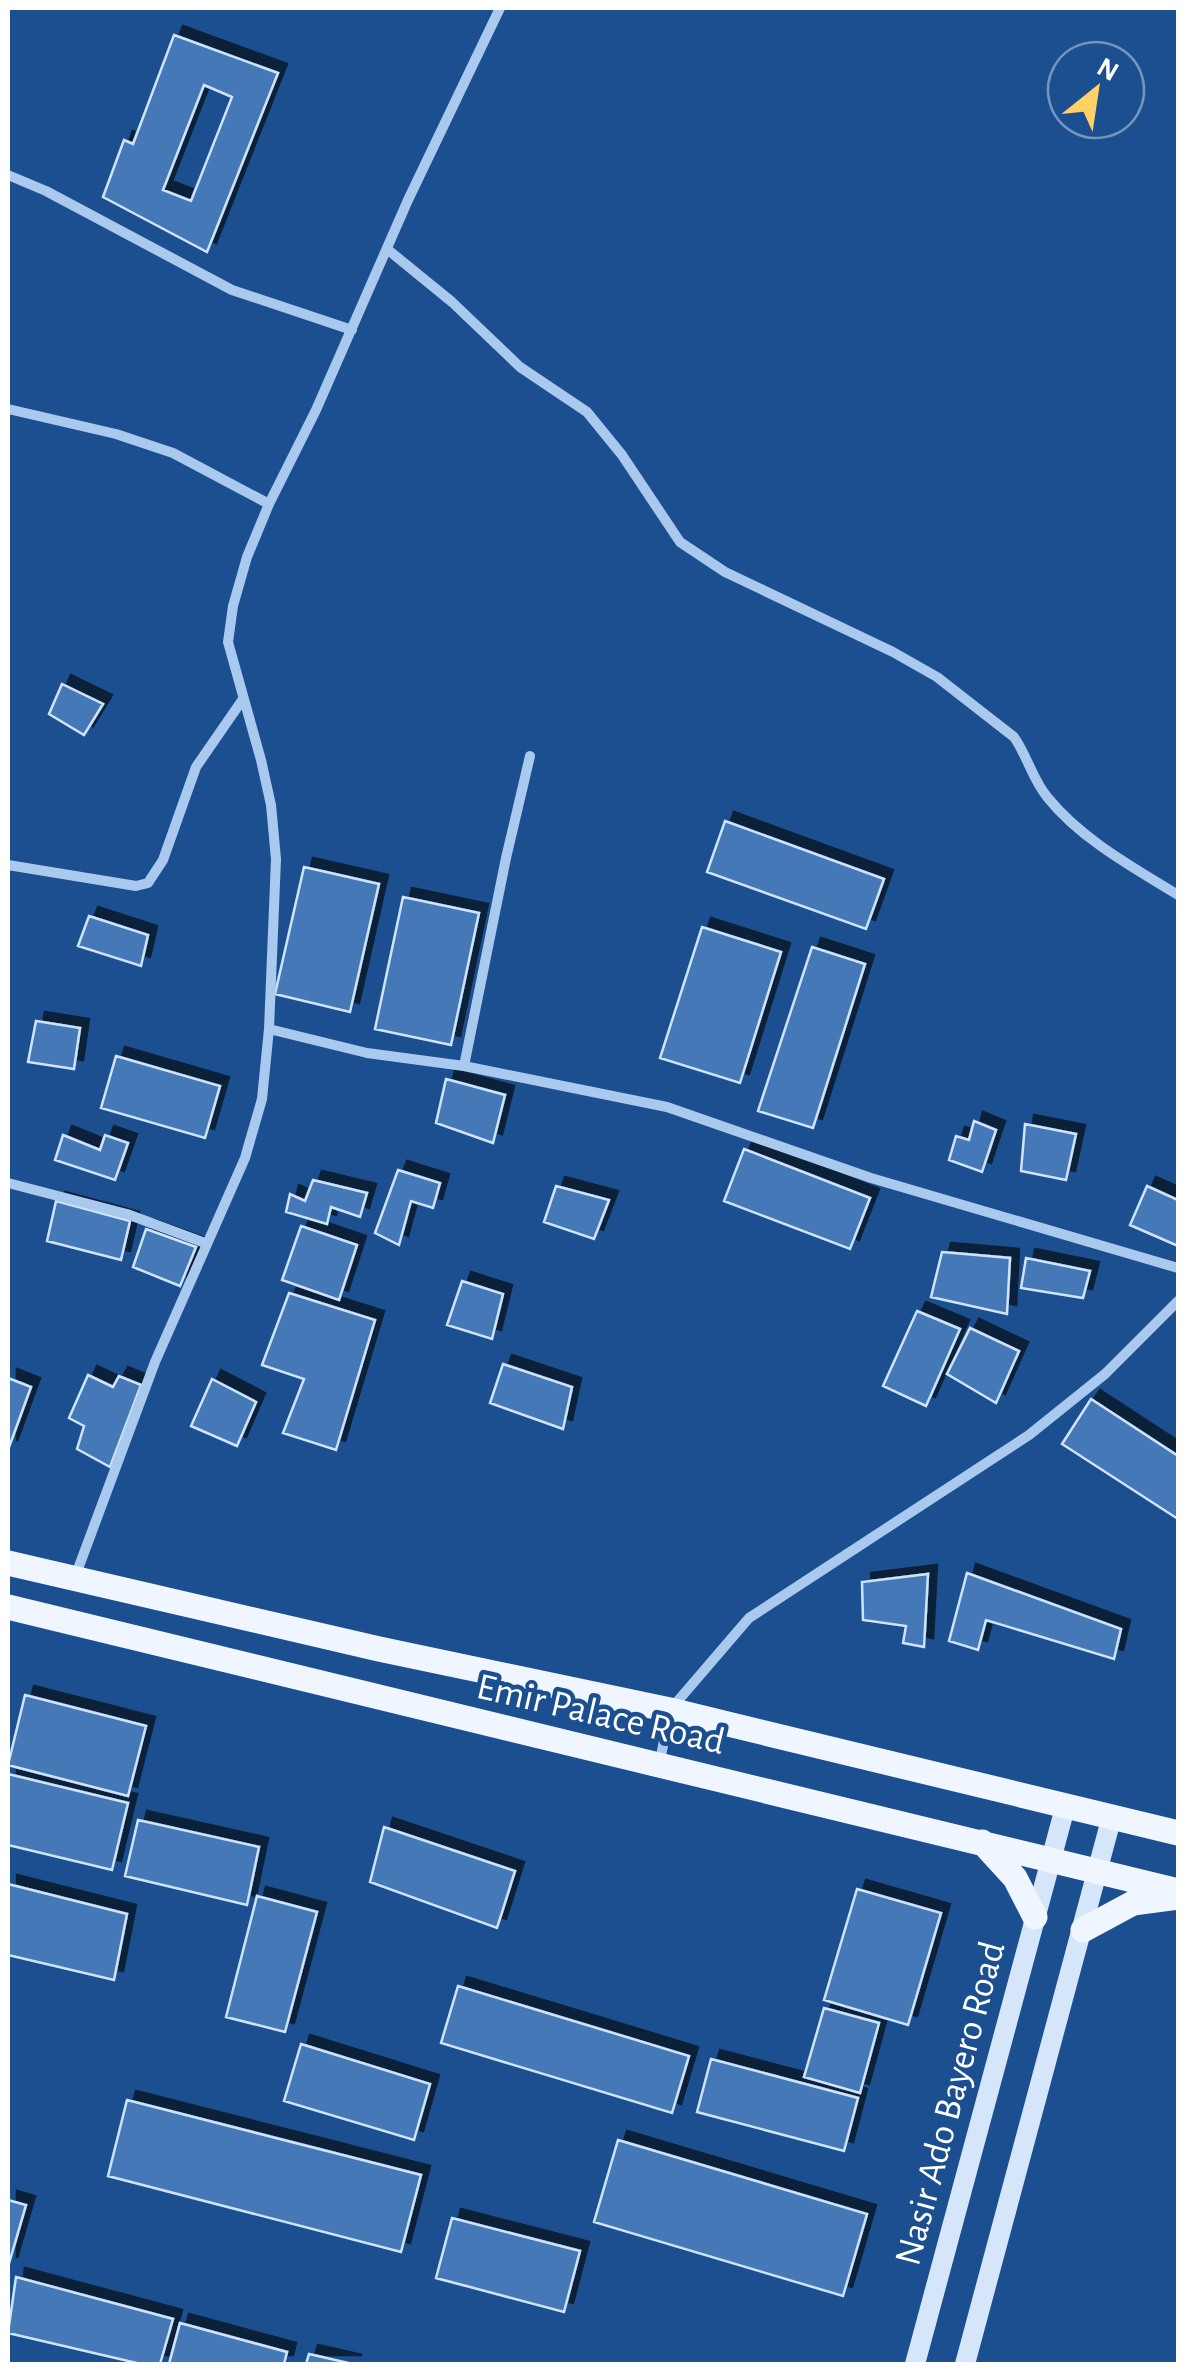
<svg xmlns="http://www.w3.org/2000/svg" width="1186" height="2372" viewBox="0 0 1186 2372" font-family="'Alegreya Sans',sans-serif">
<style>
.building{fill:#4478b7;stroke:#cfe3fa;stroke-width:2.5;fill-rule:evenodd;filter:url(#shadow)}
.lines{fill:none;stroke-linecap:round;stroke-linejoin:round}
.street{stroke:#a9c9ee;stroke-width:10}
.secondary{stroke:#d6e6fa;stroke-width:20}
.primary{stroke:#f0f6ff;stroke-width:25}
.labels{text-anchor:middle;stroke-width:9;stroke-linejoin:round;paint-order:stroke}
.street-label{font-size:38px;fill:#fff;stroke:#1b4f8f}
</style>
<defs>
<filter id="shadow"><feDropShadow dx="9" dy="-9" stdDeviation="0" flood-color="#0009"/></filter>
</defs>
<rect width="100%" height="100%" fill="#1b4f8f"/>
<!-- building -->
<path class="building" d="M174 35 278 73 207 252 103 197 124 140 133 144ZM204 85 232 97 191 201 163 190Z
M62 684 103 704 84 735 49 714Z
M725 821 884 879 866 929 707 872Z
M304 867 379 884 350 1012 275 994Z
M403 897 479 913 451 1045 375 1029Z
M89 916 148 935 141 966 78 946Z
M702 927 781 952 740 1083 660 1058Z
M812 947 865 964 813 1128 758 1111Z
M36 1021 80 1028 74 1069 28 1062Z
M116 1056 220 1086 205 1138 101 1108Z
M446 1079 505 1095 493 1143 436 1123Z
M974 1121 996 1130 982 1172 949 1160 956 1136 969 1140Z
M1025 1124 1076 1134 1066 1180 1021 1171Z
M63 1135 100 1150 105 1135 128 1143 115 1180 55 1160Z
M744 1149 870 1198 850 1249 724 1201Z
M398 1170 440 1183 433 1208 411 1201 399 1245 375 1233Z
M313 1180 367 1193 360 1217 331 1207 327 1224 286 1212 290 1194 305 1201Z
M556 1186 609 1200 594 1239 544 1222Z
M1147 1186 1178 1200V1246L1130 1225Z
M56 1201 130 1221 121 1260 47 1241Z
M301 1226 357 1245 339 1300 282 1280Z
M146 1229 196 1247 180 1286 133 1267Z
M942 1252 1010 1258 1007 1314 931 1297Z
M1026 1258 1090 1271 1083 1298 1021 1288Z
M462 1281 503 1294 492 1339 447 1325Z
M289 1293 375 1320 336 1450 283 1433 304 1379 262 1365Z
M917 1311 960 1329 926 1406 883 1386Z
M970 1328 1019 1351 996 1403 947 1374Z
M503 1364 572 1387 563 1429 490 1403Z
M88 1375 113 1387 119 1376 141 1385 110 1467 77 1449 84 1426 69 1418Z
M8 1378 31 1387 8 1450Z
M212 1379 256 1402 237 1446 191 1426Z
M1091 1399 1178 1456V1519L1062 1444Z
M967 1573 1121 1629 1114 1659 986 1620 978 1650 949 1641Z
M928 1574 924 1647 903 1643 906 1626 863 1620 862 1582Z
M25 1695 146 1726 128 1796 8 1765Z
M8 1774 128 1803 112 1870 8 1845Z
M138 1820 259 1847 247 1905 125 1876Z
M384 1827 515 1871 497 1928 370 1882Z
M8 1884 127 1914 114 1980 8 1955Z
M857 1889 941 1913 908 2025 824 2000Z
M257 1896 317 1912 285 2032 226 2017Z
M458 1986 689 2056 672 2113 441 2043Z
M824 2008 879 2023 860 2093 804 2077Z
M301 2044 430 2084 414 2140 284 2101Z
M711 2059 858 2098 844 2151 697 2112Z
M127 2100 421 2175 401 2252 108 2176Z
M618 2140 867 2214 843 2296 594 2222Z
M8 2200 26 2205 8 2267Z
M452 2218 580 2251 564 2312 436 2278Z
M16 2277 173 2319 160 2364H141L8 2333Z
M180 2323 287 2352 284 2364H169Z
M309 2354 353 2364H306Z"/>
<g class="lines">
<!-- street -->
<path class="street" d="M8 175 46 191 232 290 352 330
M387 249 452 302 520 367 587 412 622 455 680 542 725 572 893 652 937 677 1014 737C1028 757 1032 779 1048 798 1081 839 1134 868 1178 895
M8 409 116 434 173 453 269 504
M8 865 136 886 148 883 163 860 196 767 243 699
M269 1029 367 1053 464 1066 667 1107 871 1178 1178 1268
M464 1066 506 858 530 756
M8 1183 127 1214 205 1243
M75 1577 155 1362 245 1158 262 1099 269 1029 276 859 271 805 261 760 228 642 233 606 247 557 269 504 316 410 408 200 500 8
M659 1766 670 1710 749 1618 1029 1435 1105 1374 1178 1301"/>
<!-- secondary -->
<path class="secondary" d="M915 2364 1066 1804
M965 2364 1112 1816"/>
<!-- primary -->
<path class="primary" d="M8 1563 379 1649 670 1710 1178 1833
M8 1607 1178 1891
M982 1842 1015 1878 1035 1917
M1083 1930 1133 1903 1178 1897"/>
</g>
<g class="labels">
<!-- street labels -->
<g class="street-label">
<text transform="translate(601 1713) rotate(13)" y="13">Emir Palace Road</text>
<text transform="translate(949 2103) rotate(-75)" y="13">Nasir Ado Bayero Road</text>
</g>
</g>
<!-- border -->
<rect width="1186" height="2372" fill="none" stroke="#ffffff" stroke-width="20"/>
<!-- north arrow -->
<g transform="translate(1096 90) rotate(30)"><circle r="48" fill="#1b4f8f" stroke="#7695bc" stroke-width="2.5"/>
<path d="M0-8L18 38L0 25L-18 38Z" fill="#ffd166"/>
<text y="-15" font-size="28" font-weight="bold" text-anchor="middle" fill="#ffffff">N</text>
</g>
</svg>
